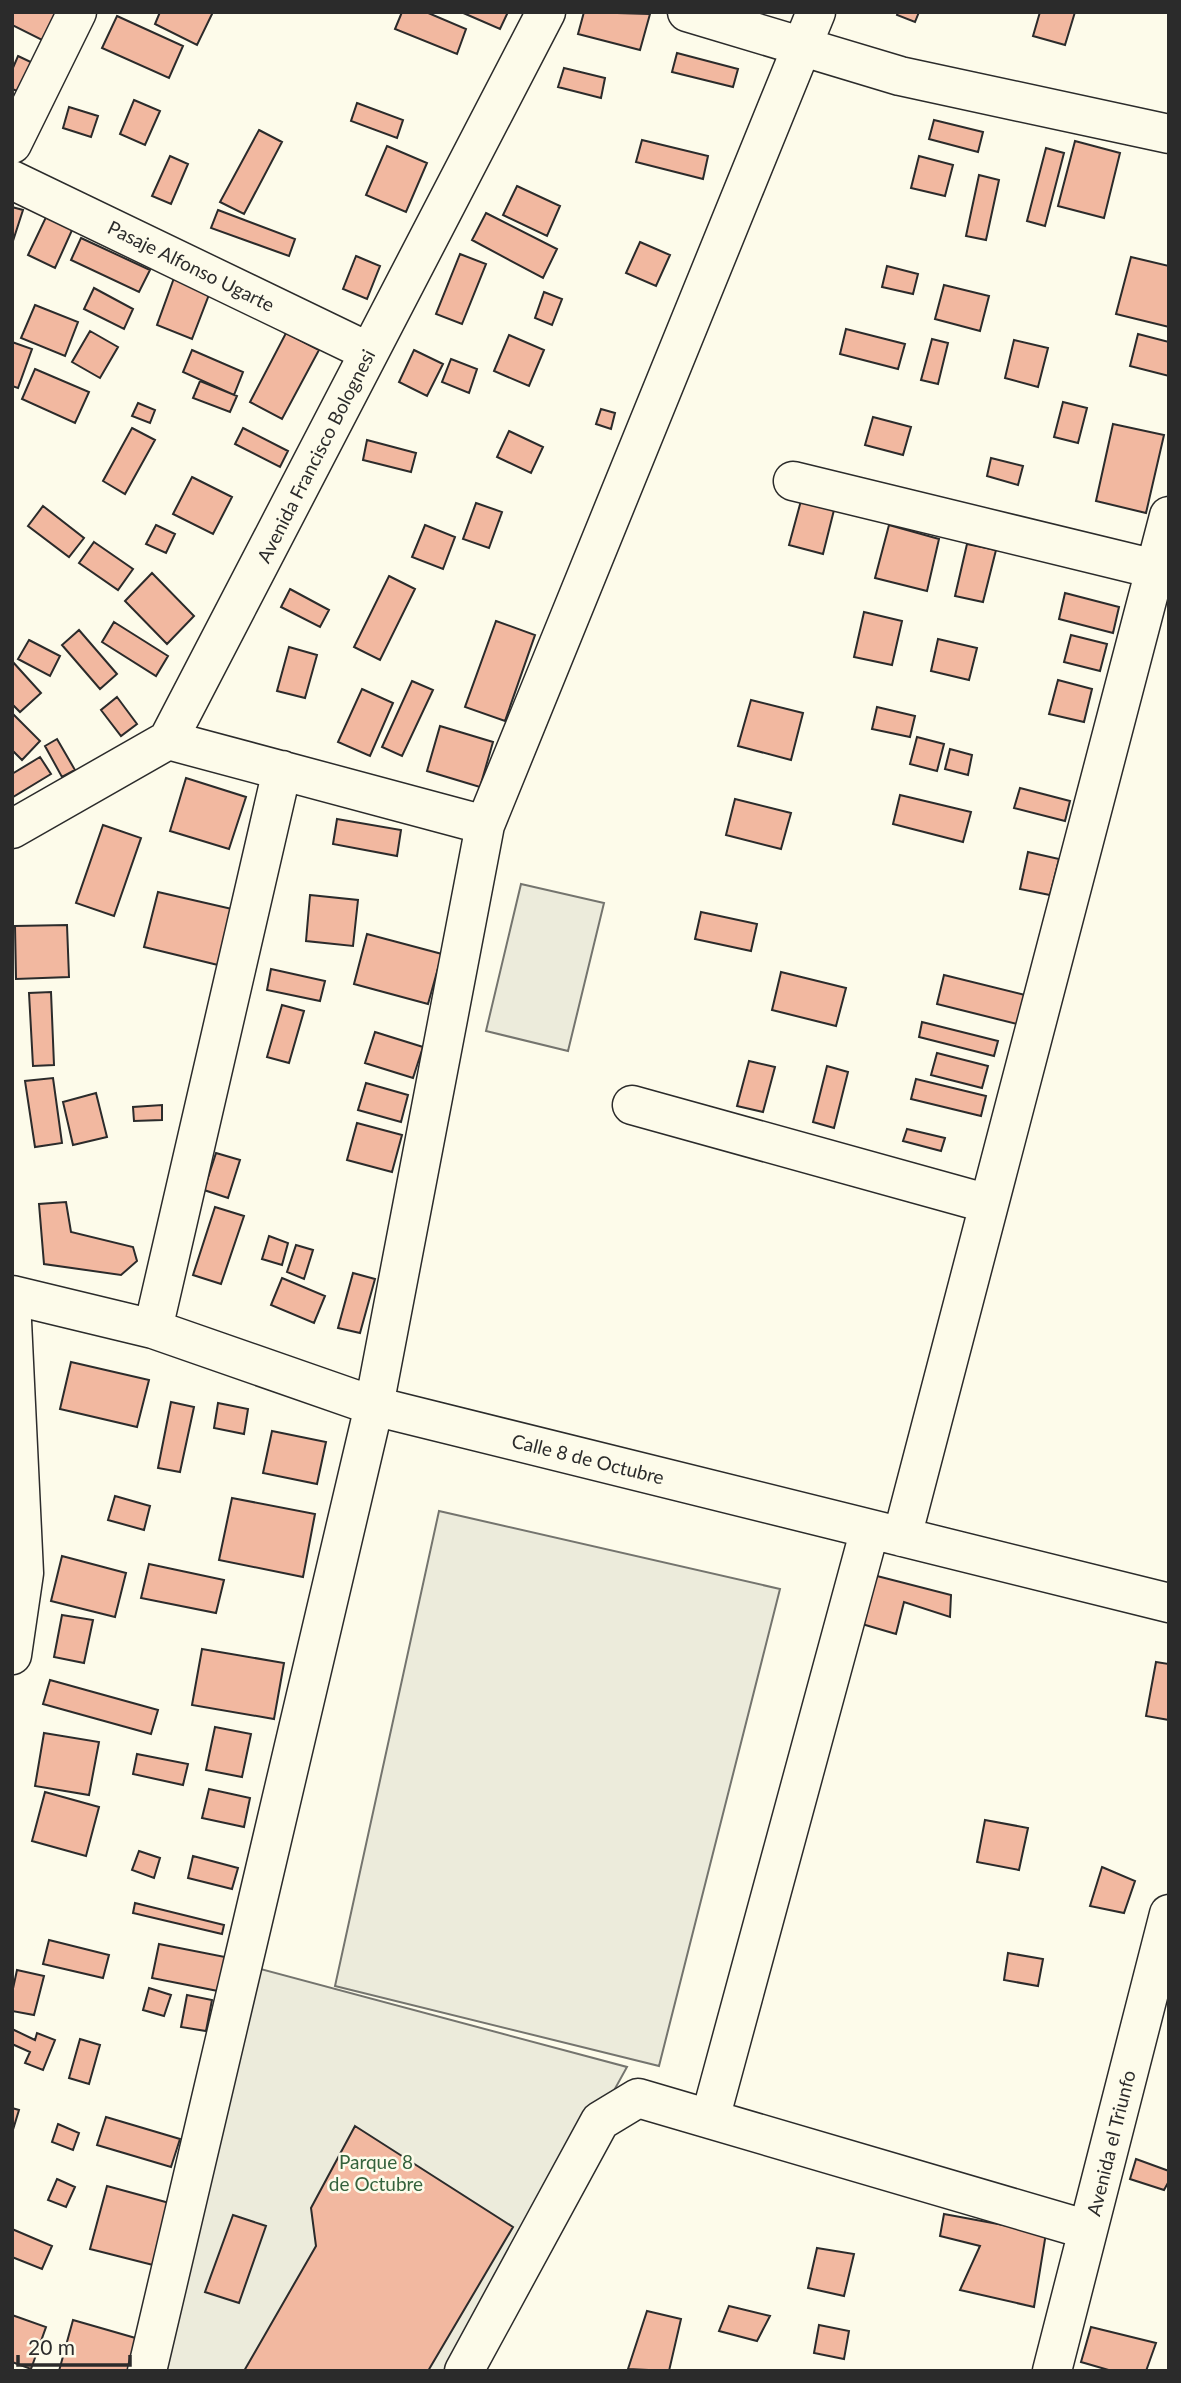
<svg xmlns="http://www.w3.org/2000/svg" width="1181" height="2383" viewBox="0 0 1181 2383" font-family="Lato,sans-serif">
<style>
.park{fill:#ecebdb;stroke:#74746e;stroke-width:2}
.building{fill:#f2b8a0;stroke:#2b2b2b;stroke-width:2}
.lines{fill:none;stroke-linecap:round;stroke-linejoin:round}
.minor-casing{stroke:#2b2b2b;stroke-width:41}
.minor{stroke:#fdfbea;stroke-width:38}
.labels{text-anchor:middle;stroke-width:5;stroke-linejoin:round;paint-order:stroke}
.street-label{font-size:19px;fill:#2b2b2b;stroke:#fdfbea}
.park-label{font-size:19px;fill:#34623c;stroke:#fdfbea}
</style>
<rect width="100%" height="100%" fill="#fdfbea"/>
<!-- park -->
<path class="park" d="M521 884 604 903 568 1051 486 1031Z
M439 1511 780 1589 659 2066 335 1986Z
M253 1967 627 2067 459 2371H156Z"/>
<!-- building -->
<path class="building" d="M12 12H63L48 43 12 25Z
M160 12H213L197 45 155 24Z
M402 12H426L466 29 457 54 395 29Z
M461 12H508L500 29Z
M584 12 650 14 640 50 578 34Z
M898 12H919L915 22 897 15Z
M1040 12H1075L1065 45 1033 36Z
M117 16 183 46 169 78 102 48Z
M677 53 738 69 733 87 672 72Z
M18 56 37 65 23 93 12 89V70Z
M564 68 605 78 601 98 558 87Z
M134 100 160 111 145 145 120 134Z
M357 103 403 120 397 138 351 121Z
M69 107 98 116 91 137 63 128Z
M934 120 983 132 978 152 929 139Z
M259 130 282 142 244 214 220 202Z
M642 140 708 156 703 179 636 162Z
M1075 141 1120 153 1104 218 1058 206Z
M387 146 427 163 406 212 366 195Z
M1046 148 1064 153 1045 226 1027 221Z
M170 156 188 164 171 204 152 196Z
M919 156 953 165 945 196 911 188Z
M979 175 999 180 986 240 966 236Z
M517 186 560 206 547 236 503 215Z
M12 207 23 210 12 244Z
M218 210 295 239 289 256 211 228Z
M486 213 557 249 543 278 472 240Z
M47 215 73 228 55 268 28 255Z
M81 238 150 270 139 292 71 260Z
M640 242 670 255 656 286 626 273Z
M460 254 486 264 462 324 436 314Z
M356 256 380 266 367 299 343 289Z
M1131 257 1169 266V327L1116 314Z
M887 266 918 274 913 294 882 287Z
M174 278 210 292 192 339 157 325Z
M944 285 989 296 980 331 935 319Z
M94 288 133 309 124 329 84 309Z
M544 292 562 299 552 325 535 318Z
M35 305 78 322 65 356 21 338Z
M846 329 905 344 898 369 840 354Z
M90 331 118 347 100 378 72 362Z
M286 333 319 350 282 419 250 402Z
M1138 334 1169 342V376L1130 366Z
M509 335 544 350 529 386 494 371Z
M932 339 948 343 938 384 921 380Z
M1014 340 1048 348 1038 387 1005 378Z
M12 342 32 349 18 388 12 386Z
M192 350 243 372 234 395 183 372Z
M414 350 443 364 427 396 399 382Z
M451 359 477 369 469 393 442 382Z
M35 369 89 392 75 423 22 399Z
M200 381 237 396 230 412 193 398Z
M1063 402 1087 408 1078 443 1054 437Z
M138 403 155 410 150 423 132 416Z
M601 409 615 413 611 429 596 424Z
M873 417 911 427 903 455 865 445Z
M1113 424 1164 435 1146 513 1096 501Z
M132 428 155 440 125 494 103 481Z
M243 428 288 451 280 467 235 444Z
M509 431 543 447 531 473 497 457Z
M367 440 416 453 411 472 363 460Z
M991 458 1023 466 1018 485 987 476Z
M192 477 232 497 213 534 173 514Z
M802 497 835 506 823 554 789 545Z
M476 503 502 512 489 548 463 539Z
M43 506 84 538 69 557 28 526Z
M156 525 175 534 166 553 146 544Z
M425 525 455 537 443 569 412 557Z
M889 525 939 539 927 591 875 578Z
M94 542 133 569 118 590 79 563Z
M967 544 996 550 983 602 955 596Z
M152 573 194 616 167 644 125 601Z
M389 576 415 589 380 660 354 647Z
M290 589 329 610 320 627 281 607Z
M1065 593 1119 607 1113 633 1059 619Z
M864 612 902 621 892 665 854 657Z
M496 621 535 635 505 721 465 707Z
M114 622 168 656 156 676 102 642Z
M79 630 117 674 100 689 62 645Z
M1071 635 1107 644 1100 671 1064 662Z
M938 639 977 648 969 680 931 671Z
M29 640 60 656 50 676 18 659Z
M289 647 317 655 305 698 277 691Z
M12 661 41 693 20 712 12 704Z
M1058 680 1092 689 1084 722 1049 714Z
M412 681 433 690 402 756 382 747Z
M362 689 393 703 370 756 338 742Z
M117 697 137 724 121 736 101 710Z
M751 700 803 713 791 760 738 746Z
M877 707 915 716 910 737 872 729Z
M12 713 40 741 22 760 12 750Z
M440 726 493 742 480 787 427 771Z
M917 737 944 744 937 771 910 764Z
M57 739 75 770 62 777 45 746Z
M950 749 972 755 968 775 945 769Z
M40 757 51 774 13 797 12 774Z
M186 778 246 797 229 849 170 831Z
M1020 788 1070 801 1065 821 1014 808Z
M900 795 971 812 963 842 893 824Z
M735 799 791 813 781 849 726 835Z
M337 819 401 830 397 856 333 844Z
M103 825 141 838 114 916 76 903Z
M1028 852 1059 859 1050 895 1020 889Z
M158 892 232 909 218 965 144 947Z
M310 895 358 900 353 946 306 941Z
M701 912 757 924 751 951 695 939Z
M67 925 69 977 16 979 15 926Z
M367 934 442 954 428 1004 354 984Z
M271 969 325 981 320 1001 267 990Z
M781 972 846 988 836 1026 772 1010Z
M944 975 1029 996 1021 1025 937 1004Z
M51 992 54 1065 33 1066 29 993Z
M282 1005 304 1011 289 1063 267 1057Z
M922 1022 998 1041 994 1056 919 1037Z
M375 1032 423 1047 413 1078 365 1063Z
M937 1053 988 1066 982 1088 931 1075Z
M749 1061 775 1067 763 1112 737 1106Z
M827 1066 848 1072 834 1128 813 1122Z
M53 1078 62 1143 35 1147 25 1081Z
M916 1079 986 1096 981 1116 911 1099Z
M366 1083 408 1095 401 1122 358 1110Z
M96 1093 107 1137 73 1145 63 1102Z
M162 1105V1120L134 1121 133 1107Z
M357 1123 402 1135 392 1172 347 1160Z
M907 1129 945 1138 941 1151 903 1141Z
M216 1153 240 1160 228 1198 204 1190Z
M66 1202 71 1232 133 1247 137 1261 121 1275 44 1264 39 1204Z
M215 1207 244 1216 221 1284 193 1275Z
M269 1236 288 1243 282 1265 262 1259Z
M296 1245 313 1250 304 1279 287 1272Z
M353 1273 375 1279 360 1333 338 1328Z
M282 1278 325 1296 314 1323 271 1305Z
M71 1362 149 1380 137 1427 60 1409Z
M171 1402 194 1407 180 1472 158 1468Z
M218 1403 248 1409 244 1434 214 1428Z
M272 1431 326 1442 317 1484 263 1473Z
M115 1496 150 1506 144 1530 108 1520Z
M232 1498 315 1514 303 1577 219 1560Z
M62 1556 126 1573 115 1617 51 1601Z
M149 1564 224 1580 216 1613 141 1598Z
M877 1576 951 1595 950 1617 904 1602 896 1634 862 1624Z
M62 1615 93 1620 84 1663 54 1657Z
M202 1649 284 1663 274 1719 192 1705Z
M1156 1662 1169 1664V1720L1146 1716Z
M50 1680 158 1710 151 1734 43 1704Z
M215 1727 251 1734 242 1777 206 1770Z
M44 1733 99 1742 89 1795 35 1786Z
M137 1754 188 1764 183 1785 133 1774Z
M209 1789 250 1798 244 1827 202 1818Z
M45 1792 99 1807 86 1856 32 1841Z
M985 1820 1028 1828 1019 1870 977 1862Z
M139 1851 160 1858 154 1878 132 1870Z
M193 1856 238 1868 232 1889 188 1878Z
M1102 1867 1135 1881 1124 1913 1090 1906Z
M135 1903 224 1925 222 1934 133 1913Z
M49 1940 109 1955 103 1978 43 1964Z
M159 1944 225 1957 218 1991 152 1978Z
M1008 1953 1043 1959 1038 1986 1004 1980Z
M17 1970 44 1976 34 2015 12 2011V1993Z
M149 1988 171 1995 164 2016 143 2010Z
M187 1995 212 2000 206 2031 181 2027Z
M12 2029 35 2040 37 2033 55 2040 43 2070 25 2063 30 2052 12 2044Z
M80 2039 100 2045 89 2084 69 2078Z
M12 2108 19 2110 12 2133Z
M106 2117 180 2139 171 2167 97 2145Z
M58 2124 79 2133 73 2150 52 2142Z
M355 2126 513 2227 428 2371H244L316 2246 311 2208Z
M1136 2159 1169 2171V2181L1164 2190 1130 2179Z
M57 2179 75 2187 66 2207 48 2200Z
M107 2186 173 2204 157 2266 90 2249Z
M944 2214 1046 2233 1034 2307 960 2290 980 2246 940 2236Z
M233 2215 266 2226 239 2303 205 2292Z
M12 2229 52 2246 42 2269 12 2257Z
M817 2248 854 2254 844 2296 808 2288Z
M729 2306 770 2316 757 2341 719 2331Z
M647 2311 681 2319 669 2371 628 2369Z
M12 2315 46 2327 31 2369 12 2362Z
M73 2320 139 2339 130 2371H59Z
M819 2325 849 2331 844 2359 814 2353Z
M1091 2327 1156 2343 1146 2371H1112L1081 2362Z"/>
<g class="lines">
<defs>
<path id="minor" d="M687 12 900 76 1169 134
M12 144 77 12
M12 180 369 352
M793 481 1155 569
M168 740 485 825
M12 829 168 740 546 12
M632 1105 989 1204
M12 1295 153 1329 374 1406 1169 1603
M12 1321 24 1573 12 1655
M153 1329 282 770
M902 1537 1169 516
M710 2119 870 1529
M147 2371 374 1406 485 825 816 12
M464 2371 600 2121 638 2098 1088 2230
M1052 2371 1169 1914"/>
</defs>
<!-- minor casing -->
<use href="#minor" class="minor-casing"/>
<!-- minor -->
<use href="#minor" class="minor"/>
</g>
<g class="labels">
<!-- street labels -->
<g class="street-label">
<text transform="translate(191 266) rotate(26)" y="7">Pasaje Alfonso Ugarte</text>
<text transform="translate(316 456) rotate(-63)" y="7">Avenida Francisco Bolognesi</text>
<text transform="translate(588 1459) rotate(14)" y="7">Calle 8 de Octubre</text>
<text transform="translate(1111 2143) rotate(-76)" y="7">Avenida el Triunfo</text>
</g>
<!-- park labels -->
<g class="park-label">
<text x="376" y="2169">Parque 8<tspan x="376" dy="22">de Octubre</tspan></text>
</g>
</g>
<!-- border -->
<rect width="1181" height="2383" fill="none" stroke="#2b2b2b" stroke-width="28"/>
<!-- scale -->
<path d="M18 2355v10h112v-10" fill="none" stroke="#2b2b2b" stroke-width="3.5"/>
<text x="28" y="2355" font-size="21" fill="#2b2b2b" stroke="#fdfbea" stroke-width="5" paint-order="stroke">20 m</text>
</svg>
